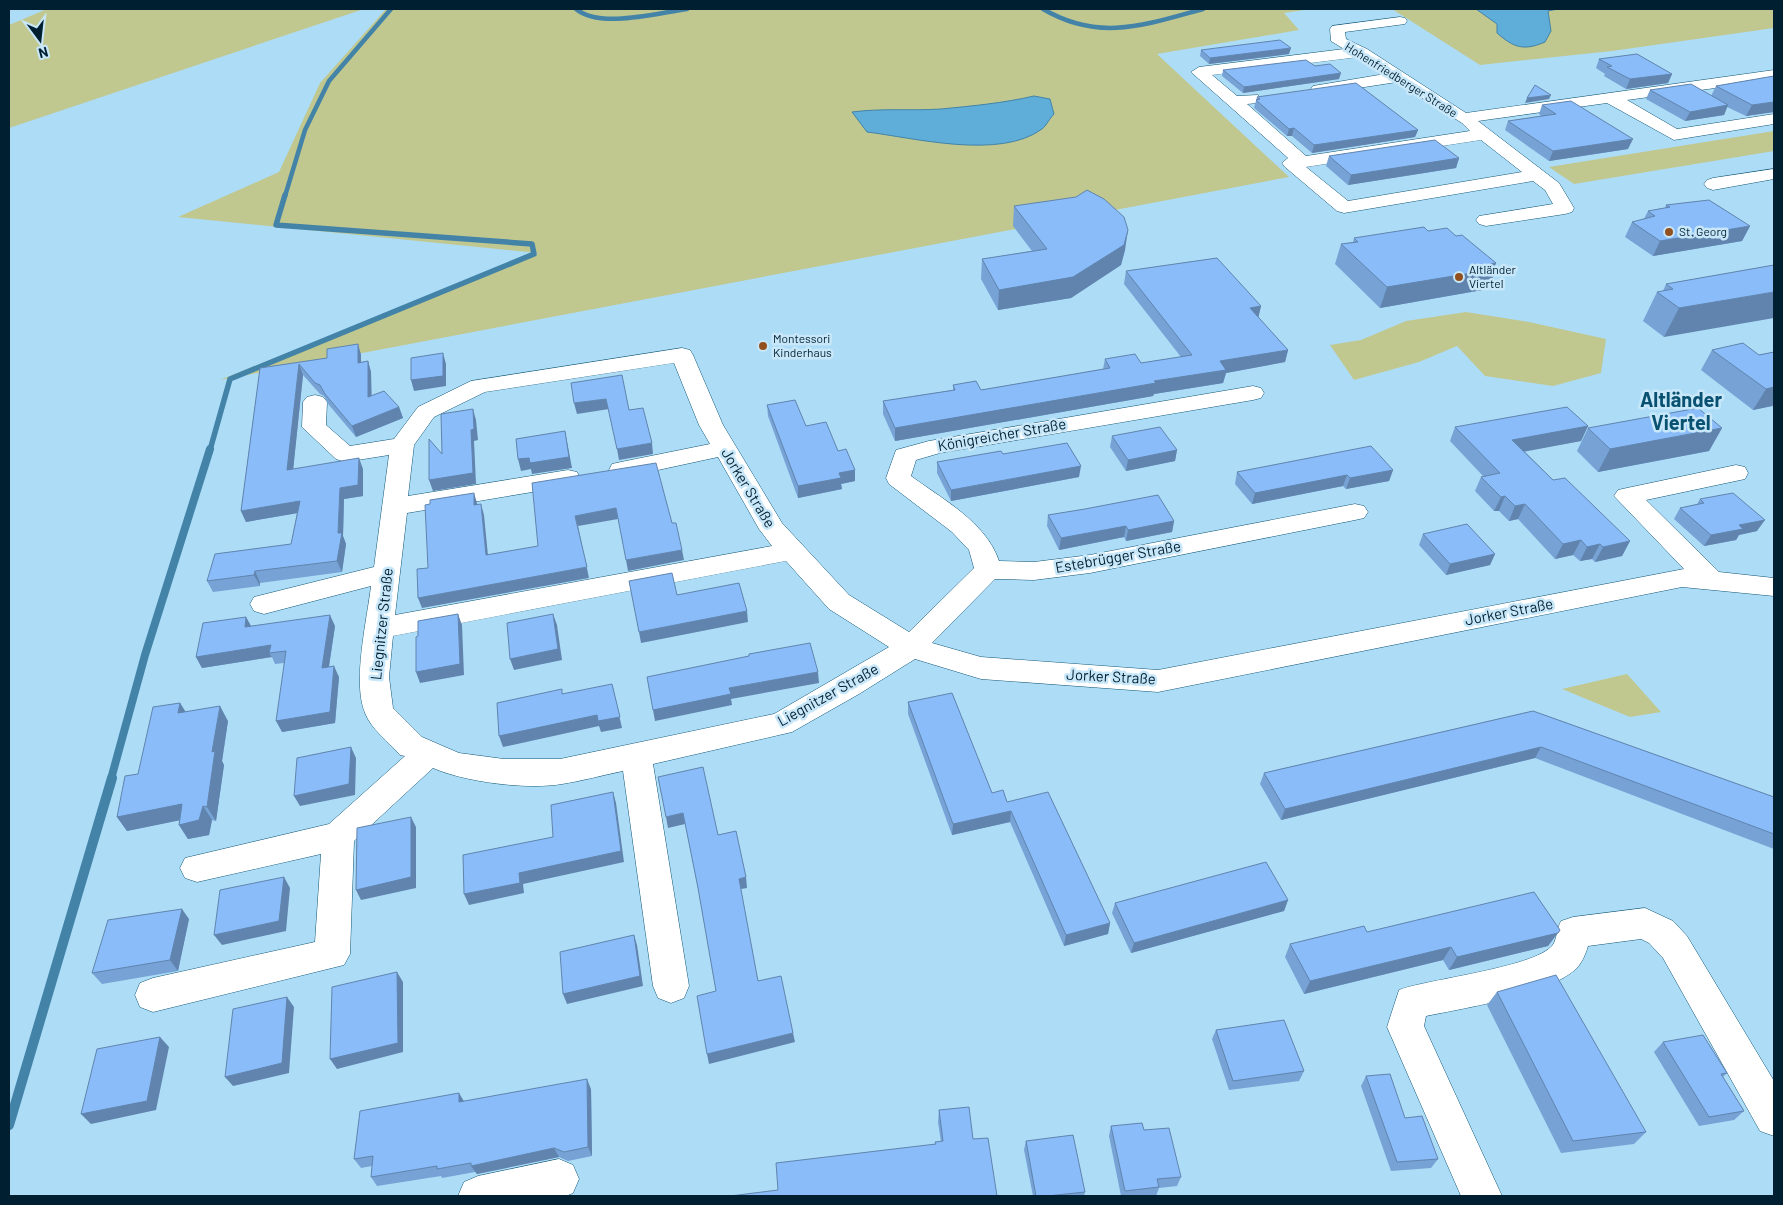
<svg xmlns="http://www.w3.org/2000/svg" width="1783" height="1205" viewBox="0 0 1783 1205" font-family="Barlow,sans-serif">
<style>
.green{fill:#c1c88f}
.water{fill:#5faed9;stroke:#4283a7}
.lines{fill:none;stroke-linecap:round;stroke-linejoin:round}
.stream-far3{stroke:#4283a7;stroke-width:4.5}
.stream-far2{stroke:#4283a7;stroke-width:5.5}
.stream-far1{stroke:#4283a7;stroke-width:8}
.stream{stroke:#4283a7;stroke-width:10}
.minor-casing{stroke:#115675;stroke-width:1}
.minor{fill:#fff;fill-rule:evenodd}
.wall{fill:#76a2d5}
.shaded-wall{fill:#6084ae}
.building{fill:#89bcf8;stroke:#6084ae}
.poi-dot{fill:#93501f;stroke:#c8e7f9;stroke-width:2}
.labels{text-anchor:middle;stroke-width:5;stroke-linejoin:round;paint-order:stroke}
.far-street-label{font-size:12px;fill:#002031;stroke:#c8e7f9}
.far-poi-label{font-size:12px;fill:#002031;stroke:#c8e7f9;text-anchor:start}
.street-label{font-size:15px;fill:#002031;stroke:#c8e7f9}
.district-label{font-size:20px;font-weight:bold;fill:#095170;stroke:#c8e7f9}
</style>
<rect width="100%" height="100%" fill="#addcf7"/>
<!-- green -->
<path class="green" d="M47 9H364L9 128V25Z
M386 9H1311L1284 13 1299 30 1157 54 1289 177 220 380 538 253 178 217 279 172 320 83Z
M1392 9H1476L1497 24 1551 31 1548 11 1558 9H1774V28L1612 51 1480 65Z
M1774 131V151L1574 184 1549 167Z
M1466 312 1529 322 1606 339 1601 373 1553 386 1485 376 1457 346 1419 362 1354 380 1330 345 1361 340 1406 321Z
M1627 674 1661 712 1630 717 1562 689Z"/>
<!-- water -->
<path class="water" d="M1476 9H1558L1548 11 1551 31 1545 42C1524 51 1514 48 1497 33V24Z
M1034 96 1050 99 1054 114C1050 118 1046 126 1042 129 1000 160 915 138 867 132L852 112C882 108 911 111 941 109 972 106 1004 103 1034 96Z"/>
<g class="lines">
<!-- stream-far3 -->
<path class="stream-far3" d="M576 9C600 29 657 13 687 9
M1043 9C1099 42 1145 25 1203 9
M285 196 305 130 329 81 391 9"/>
<!-- stream-far2 -->
<path class="stream-far2" d="M210 450 230 379 534 254 532 244 276 225 285 195"/>
<!-- stream-far1 -->
<path class="stream-far1" d="M111 779 145 655 210 449"/>
<!-- stream -->
<path class="stream" d="M9 1125 112 778"/>
<defs>
<path id="minor" d="M1400 17 1405 18 1407 21 1405 24 1345 32 1346 39 1367 49 1466 113 1774 70V80L1627 100 1677 129 1774 114V124L1674 140 1607 103 1478 121 1559 183 1574 208 1572 212 1565 214 1486 226 1479 224 1476 220 1479 216 1553 204 1545 190 1533 181 1344 213 1337 211 1285 167 1282 163 1288 158 1191 72 1199 67 1344 49 1331 41 1330 29 1332 26ZM1359 57 1385 74 1313 86 1311 89 1313 92 1319 94 1397 82 1462 123 1470 131 1306 156 1247 104 1258 103 1260 99 1258 95 1237 96 1212 75ZM1481 140 1522 172 1348 201 1306 167Z
M1774 169V179L1713 190 1707 188 1704 184 1707 180 1713 178Z
M682 348 690 350 693 355 723 425 782 523 849 595 909 632 974 568 969 550 952 532 889 484 886 478 896 450 929 441 1253 386 1261 388 1264 393 1261 398 1253 400 940 453 916 460 911 476C942 499 986 522 999 561L1034 562 1090 555 1355 504 1364 506 1368 512 1364 518 1355 520 1090 573 1034 580 995 579 932 643 981 657 1158 670 1684 569 1614 496 1618 490 1627 488 1736 465 1745 467 1748 473 1745 479 1646 500 1719 572 1774 578V596L1682 587 1158 692 981 679 915 659 859 694 792 732 653 764 689 986 684 998 671 1003 658 998 653 986 623 771C603 775 582 781 562 784 527 790 465 782 433 768L354 841 350 954 344 965 153 1012 140 1007 135 995 140 983 153 978 315 942 321 854 197 882 185 878 180 868 185 858 329 824 405 756 400 755C389 742 371 729 365 713 352 682 367 620 371 586L264 614 254 611 250 604 254 597 374 567 389 455 345 462 336 459 302 427 303 402 307 397 315 395 323 397 327 402 326 425 350 446 394 439 418 407 471 381ZM674 363 699 425 710 444 621 462 612 464 609 470 612 476 621 478 718 457 759 529 772 546 395 615 407 513 568 486 577 484 580 478 577 472 568 470 408 496 414 445 434 417 485 392ZM786 561 829 609 889 647 774 714 560 759H504L459 753 422 737 393 708 389 677 393 636Z
M1645 908 1673 921 1687 936 1774 1081V1136L1760 1131 1663 958 1649 943 1641 939 1588 946C1586 953 1582 963 1576 969 1547 995 1465 1008 1426 1016L1424 1026 1502 1196H1461L1387 1027 1399 990C1427 979 1542 967 1554 943 1557 937 1557 928 1561 921L1573 917Z
M559 1159 573 1165 579 1179 573 1193 566 1196H458L464 1182 478 1176Z"/>
</defs>
<!-- minor casing -->
<use href="#minor" class="minor-casing"/>
<!-- minor -->
<use href="#minor" class="minor"/>
</g>
<!-- wall -->
<path class="wall" d="M1201 50 1289 54 1209 64 1200 56Z
M1599 59 1672 74 1668 83 1626 89 1604 76 1605 74 1596 68Z
M1315 66 1339 79 1243 93 1222 76 1223 70Z
M1774 76V112L1746 116 1727 107 1724 115 1685 121 1646 99 1650 90 1711 96 1716 86Z
M1257 97 1418 130 1415 137 1312 153 1292 136H1287L1254 108Z
M1542 105 1628 149 1549 161 1505 130 1508 121 1541 116 1539 114Z
M1329 156 1459 158 1456 168 1348 185 1326 166Z
M1666 205 1750 226 1742 241 1653 256 1625 237 1632 222 1644 219 1648 211 1665 208Z
M1014 206 1125 250 1121 265 1071 298 998 310 981 279 982 259 1032 251 1013 226Z
M1428 231 1456 236 1496 263 1494 268 1496 269 1488 289 1380 308 1335 264 1341 244 1353 242 1354 238Z
M1774 265 1664 337 1643 321 1657 292 1663 291 1666 284Z
M1126 271 1261 306 1258 317 1288 350 1285 362 1226 373 1223 383 1154 394 1153 396 895 441 883 414V401L953 390V385L981 390 1103 369 1105 359 1141 363 1181 357 1124 284Z
M358 344 361 355V362L368 361 371 372V396L399 407 403 418 356 437 329 405 324 396 320 394 303 375 293 469H363V496L344 499 343 536 346 544 342 572 260 583V586L213 592 207 581 291 544 297 513 246 522 241 511 260 368 327 358Z
M1712 350 1759 355 1774 352V408L1772 406 1753 410 1701 370Z
M767 405 806 426 838 451 855 470V481L841 484 842 489 798 498 768 416Z
M1588 426 1581 441 1524 451 1553 480 1630 541 1622 556 1595 562 1592 559 1580 561 1573 555 1555 559 1518 519 1509 521 1499 511H1494L1475 491 1481 477 1483 476 1450 441 1455 427Z
M1588 428H1722L1709 451 1598 472 1577 451Z
M1112 436 1177 450 1175 461 1126 471 1110 447Z
M1003 454 1079 477 951 501 937 473V462Z
M1393 470 1389 481 1346 489 1343 486 1252 504 1235 484 1237 472Z
M1700 499 1757 531 1739 535 1736 540 1704 546 1674 519 1680 508 1697 504Z
M1048 515 1174 521 1172 532 1126 541 1124 537 1059 550 1047 526Z
M1423 534 1495 554 1490 565 1446 575 1419 545Z
M246 617 251 626H335L329 667 339 677 335 723 282 732 284 663 275 664 272 657 202 668 196 657Z
M908 702 992 793 1007 802 1110 923 1108 934 1064 946 1010 822 952 835 908 714Z
M180 703 185 712 228 721 222 761 224 765 216 821 212 820 209 835 188 839 179 825V820L127 831 117 817 138 774Z
M1533 711 1774 797V849L1535 758 1281 820 1260 784 1264 773Z
M1288 900 1284 911 1131 953 1112 913 1115 903Z
M189 919 178 971 102 984 92 973Z
M1560 930 1548 946 1449 970 1443 960 1304 994 1285 957 1290 944 1367 932Z
M1497 992 1646 1132 1634 1144 1561 1153 1487 1005Z
M1216 1030 1304 1071 1299 1081 1229 1090 1212 1039Z
M1663 1042 1727 1073 1723 1077 1744 1111 1734 1120 1699 1126 1654 1052Z
M1366 1076 1438 1159 1431 1168 1391 1171 1361 1086Z
M591 1089 592 1156 568 1161 559 1157 477 1174 475 1172 442 1178 441 1176 377 1186 371 1177 372 1166 361 1168 354 1159 463 1101Z
M939 1110 973 1139 778 1190 935 1144 941 1142 938 1122Z
M1111 1126 1144 1130 1181 1177 1177 1186 1159 1188 1156 1196H1121L1109 1136Z
M1026 1141 1085 1192 1084 1196H1033L1024 1150Z"/>
<!-- shaded-wall -->
<path class="shaded-wall" d="M1291 48 1289 54 1209 64 1210 58Z
M1341 73 1339 79 1243 93 1244 87Z
M1672 74 1668 83 1626 89 1630 79Z
M1551 95 1549 99 1525 103 1527 98Z
M1774 102V112L1746 116 1752 105Z
M1728 105 1724 115 1685 121 1690 112Z
M1294 128 1292 136H1287L1289 129Z
M1418 130 1415 137 1312 153 1314 145Z
M1633 139 1628 149 1549 161 1553 151Z
M1459 158 1456 168 1348 185 1351 175Z
M1750 226 1742 241 1653 256 1660 241Z
M1128 230 1125 250 1121 265 1071 298 998 310 999 290Z
M1496 263 1493 270 1496 269 1488 289 1380 308 1387 287Z
M1774 292V318L1664 337 1679 308Z
M1261 306 1258 319 1250 308Z
M358 344 361 355V373L358 363Z
M1288 350 1285 362 1226 373 1223 383 1154 394 1153 396 895 441V428L1154 381 1220 361Z
M443 353 446 364V386L414 391 411 380Z
M368 361 371 372 372 408 368 397Z
M299 364 303 375 292 481 287 470Z
M1774 387V402L1772 406 1753 410 1766 389Z
M606 399 609 409 577 414 574 403Z
M399 407 403 418 356 437 352 426Z
M473 409 476 420 478 440 474 441 476 484 433 491 429 480 471 430Z
M1588 426 1581 441 1506 455 1512 440Z
M1722 428 1709 451 1598 472 1610 449Z
M565 431 572 468 532 474 531 469 521 471 518 459Z
M652 443 653 454 619 460 617 449Z
M1177 450 1175 461 1126 471 1128 460Z
M359 458 363 469V496L344 499 343 536 346 544 342 572 337 561 340 488Z
M1081 466 1079 477 951 501V490Z
M855 470V481L841 484 842 489 798 498V486L839 473Z
M1393 470 1389 481 1346 489 1350 478Z
M1347 475 1343 486 1252 504 1255 493Z
M474 493 477 503 478 516 474 505Z
M1505 496 1499 511H1494L1501 497Z
M300 501 304 512 246 522 241 511Z
M481 504 484 515 489 566 486 555Z
M1525 504 1518 519 1509 521 1515 506Z
M616 508 618 519 578 526 589 578 422 608 418 598 587 567 575 516Z
M1765 520 1757 531 1739 535 1736 540 1704 546 1711 535 1739 525Z
M1174 521 1172 532 1126 541 1128 530Z
M1126 526 1124 537 1059 550 1061 538Z
M1581 540 1573 555 1555 559 1563 544Z
M1630 541 1622 556 1595 562 1603 547Z
M1600 544 1592 559 1580 561 1587 547Z
M682 550 684 560 628 571 626 560Z
M1495 554 1490 565 1446 575 1450 564Z
M255 571 260 583V586L254 575Z
M747 611 748 622 641 643 639 632Z
M458 614 462 625 464 675 420 683 416 672Z
M553 614 557 625 562 660 514 670 510 659Z
M330 615 335 626 327 679 322 668Z
M246 617 252 628 245 627Z
M271 645 269 653 272 657 202 668 196 657Z
M334 666 339 677 335 723 282 732 276 721Z
M818 672 819 683 731 699 732 705 655 721 653 710 729 688Z
M612 684 622 728 601 732 599 726 503 747 499 736Z
M180 703 189 717 178 713Z
M220 706 228 721 222 761 224 765 216 821 207 807 212 752Z
M351 747 356 758 355 795 300 806 294 796Z
M1541 747 1535 758 1281 820 1285 809Z
M613 792 616 803 624 862 523 884 524 893 469 905 464 894 519 873Z
M182 804 191 818 127 831 117 817Z
M203 806 212 820 209 835 188 839 179 825Z
M1011 811 1010 822 952 835 953 824Z
M683 813 685 824 668 828 666 817Z
M411 817 416 827V888L361 900 356 890Z
M284 877 290 888 286 931 222 945 214 935Z
M746 877 747 888 741 889 739 879Z
M1288 900 1284 911 1131 953 1134 943Z
M182 909 189 919 178 971 170 960Z
M1110 923 1108 934 1064 946 1066 935Z
M1560 930 1548 946 1449 970 1457 957Z
M634 935 637 945 643 986 567 1004 563 994Z
M1451 947 1443 960 1304 994 1310 981Z
M397 972 403 982V1052L337 1069 330 1059Z
M287 997 294 1007 289 1073 233 1086 225 1077Z
M793 1033 795 1042 709 1064 707 1054Z
M160 1037 169 1047 156 1110 91 1124 81 1114Z
M587 1079 591 1089 592 1156 588 1147Z
M459 1093 465 1103 459 1102Z
M554 1148 559 1157 477 1174 471 1166Z"/>
<!-- building -->
<path class="building" d="M1280 40 1291 48 1210 58 1201 50Z
M1637 54 1672 74 1630 79 1607 67 1612 66 1599 59Z
M1306 60 1315 66 1330 64 1341 73 1244 87 1223 70Z
M1774 76V102L1752 105 1716 86Z
M1356 83 1418 130 1314 145 1294 128 1289 129 1256 100 1260 99 1257 97Z
M1691 84 1728 105 1690 112 1650 90Z
M1535 85 1551 95 1527 98Z
M1571 101 1633 139 1553 151 1508 121 1556 114 1542 105Z
M1435 140 1459 158 1351 175 1329 156Z
M1087 190 1104 199 1124 217 1128 230 1124 245 1073 277 999 290 982 259 1047 249 1014 206 1076 197Z
M1709 200 1750 226 1660 241 1632 222 1655 216 1648 211 1670 207 1666 205Z
M1424 227 1428 231 1447 228 1456 236 1462 235 1496 263 1490 264 1496 269 1387 287 1341 244 1358 242 1354 238Z
M1217 258 1261 306 1250 308 1288 350 1220 361 1226 370 1154 381 1156 383 895 428 883 401 955 390 953 385 976 381 981 390 1110 368 1105 359 1135 354 1141 363 1192 355 1126 271Z
M1774 265V292L1679 308 1657 292 1673 289 1666 284Z
M1743 343 1759 355 1774 352V387L1766 389 1712 350Z
M358 344V363L368 361V397L384 391 399 407 352 426 325 394 320 385 315 383 299 364 287 470 359 458 358 485 340 488 338 533H342L337 561 255 571 254 575 207 581 215 554 291 544 300 501 241 511 260 368 327 358V349Z
M443 353V376L411 380V358Z
M622 375 629 410 643 408 652 443 617 449 606 399 574 403 571 383Z
M795 400 806 426 826 422 838 451 846 449 855 470 839 473 841 478 798 486 767 405Z
M1567 407 1588 426 1512 440 1553 480 1565 478 1630 541 1603 547 1600 544 1587 547 1581 540 1563 544 1525 504 1515 506 1505 496 1501 497 1481 477 1500 473 1455 427Z
M1698 408 1722 428 1610 449 1588 428Z
M473 409 474 429 471 430 473 473 429 480V439L442 454 441 414Z
M1160 427 1177 450 1128 460 1112 436Z
M565 431 569 457 530 463 529 458 518 459 516 439Z
M1067 443 1081 466 951 490 937 462 1001 451 1003 454Z
M1371 446 1393 470 1350 478 1347 475 1255 493 1237 472Z
M656 463 672 523H676L682 550 626 560 616 508 575 516 587 567 418 598 417 569 428 568 425 505 430 504V500L474 493V505L481 504 486 555 538 546 532 483Z
M1733 493 1765 520 1739 525 1743 529 1711 535 1680 508 1704 503 1700 499Z
M1158 495 1174 521 1128 530 1126 526 1061 538 1048 515 1085 509Z
M1467 524 1495 554 1450 564 1423 534Z
M672 573 677 595 739 583 747 611 639 632 629 581Z
M458 614 460 664 416 672V637L418 636V621Z
M553 614 558 649 510 659 507 623Z
M330 615 322 668 334 666 330 712 276 721 286 651 269 653 271 645 196 657 203 623 246 617 245 627Z
M810 643 818 672 729 688 731 694 653 710 647 677 749 656V654Z
M612 684 620 717 598 721 597 715 499 736 497 703 562 689V694Z
M952 693 992 793 1003 790 1007 802 1048 792 1110 923 1066 935 1011 811 953 824 908 702Z
M180 703 178 713 220 706 212 752 215 751 207 807 203 806 199 820 179 825 182 804 117 817 125 776 138 774 153 707Z
M1533 711 1774 797V834L1541 747 1285 809 1264 773Z
M351 747 349 784 294 796 297 758Z
M703 767 718 835 736 831 746 877 739 879 758 981 781 976 793 1033 707 1054 697 996 716 991 698 888 683 813 666 817 658 777Z
M613 792 621 851 519 873 520 883 464 894 463 855 553 837 551 805Z
M411 817V877L356 890 357 828Z
M1266 862 1288 900 1134 943 1115 903Z
M284 877 279 921 214 935 220 890Z
M1534 892 1560 930 1558 933 1457 957 1451 947 1310 981 1290 944 1364 926 1367 932Z
M182 909 170 960 92 973 108 920Z
M634 935 640 976 563 994 560 952Z
M397 972 398 1043 330 1059 332 987Z
M1556 975 1646 1132 1573 1141 1497 992Z
M287 997 282 1063 225 1077 233 1009Z
M1284 1020 1304 1071 1233 1081 1216 1030Z
M1703 1035 1727 1073 1721 1074 1744 1111 1709 1117 1663 1042Z
M160 1037 147 1101 81 1114 97 1049Z
M1390 1074 1405 1118 1422 1116 1438 1159 1397 1162 1366 1076Z
M587 1079 588 1147 564 1152 554 1148 471 1166V1163L437 1169V1166L371 1177 373 1156 354 1159 360 1111 459 1093V1102Z
M969 1107 973 1139 988 1138 997 1196H730L778 1190 776 1163 936 1144 935 1142 943 1141 939 1110Z
M1142 1123 1144 1130 1169 1128 1181 1177 1157 1179 1159 1187 1125 1191 1111 1126Z
M1073 1135 1085 1192 1047 1196H1036L1026 1141Z"/>
<!-- markers -->
<g class="poi-dot">
<circle cx="1669" cy="232" r="5"/>
<circle cx="1459" cy="277" r="5"/>
<circle cx="763" cy="346" r="5"/>
</g>
<g class="labels">
<!-- far-street labels -->
<g class="far-street-label">
<text transform="translate(1401 80) rotate(32)" y="4">Hohenfriedberger Straße</text>
</g>
<!-- far-poi labels -->
<g class="far-poi-label">
<text x="1679" y="236">St. Georg</text>
<text x="1469" y="274">Altländer<tspan x="1469" dy="14">Viertel</tspan></text>
<text x="773" y="343">Montessori<tspan x="773" dy="14">Kinderhaus</tspan></text>
</g>
<!-- street labels -->
<g class="street-label">
<text transform="translate(1002 435) rotate(-10)" y="5">Königreicher Straße</text>
<text transform="translate(748 488) rotate(59)" y="5">Jorker Straße</text>
<text transform="translate(1118 557) rotate(-10)" y="5">Estebrügger Straße</text>
<text transform="translate(1509 612) rotate(-11)" y="5">Jorker Straße</text>
<text transform="translate(382 624) rotate(-84)" y="5">Liegnitzer Straße</text>
<text transform="translate(1111 677) rotate(3)" y="5">Jorker Straße</text>
<text transform="translate(828 695) rotate(-29)" y="5">Liegnitzer Straße</text>
</g>
<!-- district labels -->
<g class="district-label">
<text x="1681" y="407">Altländer<tspan x="1681" dy="23">Viertel</tspan></text>
</g>
</g>
<!-- border -->
<rect width="1783" height="1205" fill="none" stroke="#002031" stroke-width="20"/>
<!-- north arrow -->
<g transform="translate(40 40) rotate(165)" stroke="#c8e7f9" stroke-width="4" paint-order="stroke">
<path d="M0-4L9 19L0 12L-9 19Z" fill="#002031"/>
<text y="-8" font-size="14" font-weight="bold" text-anchor="middle" fill="#002031">N</text>
</g>
</svg>
